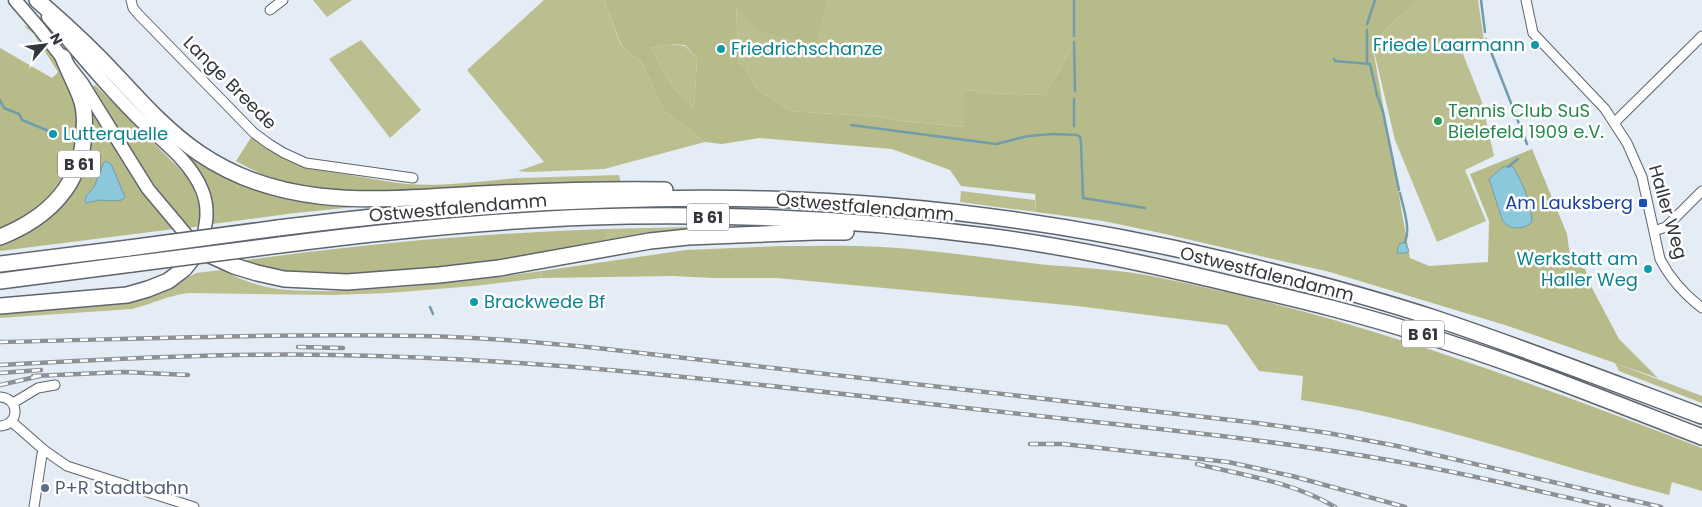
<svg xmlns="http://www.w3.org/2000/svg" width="1702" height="507" viewBox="0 0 1702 507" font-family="Poppins,sans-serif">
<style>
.green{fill:#bbbe8e}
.forest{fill:#b7bb89;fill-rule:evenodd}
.water{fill:#8cc8db;stroke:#719cab}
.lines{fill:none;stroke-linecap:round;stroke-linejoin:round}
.stream{stroke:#719cab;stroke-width:2.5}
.minor-casing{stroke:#5e656d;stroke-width:11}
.secondary-casing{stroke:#5e656d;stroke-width:15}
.trunk-casing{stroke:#5e656d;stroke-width:18}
.minor{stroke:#fff;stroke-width:9}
.secondary{stroke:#fff;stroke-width:12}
.trunk{stroke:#fff;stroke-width:15}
.rail-casing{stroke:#8c9198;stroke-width:4.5}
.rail{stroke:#fff;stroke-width:2.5;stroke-dasharray:8;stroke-linecap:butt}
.trunk-bridge-casing{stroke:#5e656d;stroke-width:18;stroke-linecap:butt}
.trunk-bridge{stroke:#fff;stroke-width:15}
.culture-dot{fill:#0f9aa8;stroke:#fff;stroke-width:2}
.leisure-dot{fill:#2e9e5b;stroke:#fff;stroke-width:2}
.transit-dot{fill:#1a4fb4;stroke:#fff;stroke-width:2}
.service-dot{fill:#5c6f8a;stroke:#fff;stroke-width:2}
.labels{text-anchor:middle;stroke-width:5;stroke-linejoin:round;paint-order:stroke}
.shield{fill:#fff;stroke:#707275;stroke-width:1}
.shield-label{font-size:16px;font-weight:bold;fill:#33363a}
.culture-label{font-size:18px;fill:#0d838f;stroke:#fff;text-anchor:start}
.street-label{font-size:18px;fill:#33363a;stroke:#fff}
.leisure-label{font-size:18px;fill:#27864d;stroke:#fff;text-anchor:start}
.transit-label{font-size:18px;fill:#164399;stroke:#fff;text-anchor:end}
.service-label{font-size:18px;fill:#4e5e75;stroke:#fff;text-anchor:start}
</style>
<rect width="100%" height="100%" fill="#e4ecf6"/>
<!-- green -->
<path class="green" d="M313 0H352L327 17Z
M544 0H604L620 43 625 50 641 61 664 111 705 142 604 169 529 172 518 171 544 162 467 70Z
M828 0H1074L1075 42 1045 95 987 93 965 89 966 127 901 121 879 117 791 111 757 89 746 68 739 63 736 6 752 25 817 41Z
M1413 0H1478L1484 41 1463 54 1482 102 1494 156 1465 170 1486 221 1437 242 1395 140 1372 43 1413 4Z
M361 40 421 110 390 138 329 59Z
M670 44 685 46 697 58 694 107 672 86 651 48Z
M619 175 621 184 518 185V178Z
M961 191 1035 200 1036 212 960 202Z
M689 227 739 228 607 245 606 229Z
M221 270C239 279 258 286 278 289 315 293 353 290 389 288 441 284 491 278 542 271L541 278 474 286 388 293 333 295 189 293C169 295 152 304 132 309L0 318V312L142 298 168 289 196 273Z
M1615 363 1702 396V403L1619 371Z"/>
<!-- forest -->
<path class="forest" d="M604 0H828L817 42C797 40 768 37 752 25 746 20 742 12 736 7L739 63 746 68 757 89 791 111 879 117 901 121 965 127 964 89 987 93 1045 95 1075 42 1074 0H1413V4L1372 43 1410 258 1429 266 1488 262 1489 221 1470 174 1532 149 1567 234 1571 264 1585 269 1591 286 1619 339 1658 378 1508 326 1330 272 1156 232 1103 221 1036 212 1035 194 961 186 950 170 892 149 759 138 722 144 705 142 664 111 641 61 625 50 620 42ZM670 44 685 45 697 58 694 107 672 86 651 48Z
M24 26 30 27 48 48 70 80 82 132 63 186 30 214 0 228V48L52 78 58 72 33 33Z
M95 85 189 178 200 206V222L199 226 189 228C150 186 123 135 93 86Z
M88 102 174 229 0 251V243L38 225 59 209 72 189Z
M252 136C285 164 308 168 350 175 369 178 388 182 407 184 443 187 481 181 518 178V185C443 189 354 199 282 181 266 177 250 169 236 161Z
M193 155 208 164 355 205V207L295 213 212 224 189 159Z
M606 229 607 245 530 259 349 276 284 272 240 261C361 244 483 233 606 229Z
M782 246C815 246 849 245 882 247 934 250 986 258 1038 264 1079 268 1121 269 1161 278 1348 315 1525 380 1702 448V491L1672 482 1669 495C1546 463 1426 419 1301 400L1303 376 1259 371 1227 325 1077 306 777 278H713L673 276 541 278 542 271 686 250Z"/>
<!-- water -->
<path class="water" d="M104 162H107L111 164 125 197 122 200 112 201 100 200 86 203 85 200 86 196 94 187Z
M1508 166 1513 167C1523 183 1531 203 1532 222 1525 229 1510 231 1503 221 1501 218 1492 186 1489 179L1503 167Z
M1405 242 1409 251 1406 253H1397L1399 244Z"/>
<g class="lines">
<!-- stream -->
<path class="stream" d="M1481 0 1485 32
M1367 24 1375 0
M1367 30V63
M1074 36V0
M1486 39 1527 144
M1074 42 1075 91
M1334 59 1335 61 1370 64 1377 95 1383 112 1399 190
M0 100 4 108 19 114 22 120 51 132
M851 125 996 144 1028 136 1054 134 1077 135 1080 137 1081 143 1083 198 1145 208
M1074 126V99
M1508 167 1518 159
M1400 193C1403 207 1411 229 1405 242
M430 307 433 314"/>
<defs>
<path id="minor" d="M131 0 133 8 139 15 254 133 269 144 284 153 306 163 413 178
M1526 0 1533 33 1605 109 1627 143 1642 177 1660 259C1670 278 1685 295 1702 308
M270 10 283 0
M1615 122 1702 36
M1654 231 1666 227 1702 191
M0 397C20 398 20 425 0 426
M13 403 38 388 55 385
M12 422 44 450 67 466 194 507
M34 507 42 454 44 450"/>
<path id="secondary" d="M15 0 39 28 82 83 148 189 195 245
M48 17C76 49 103 83 134 114 157 138 189 158 202 190 210 209 206 226 201 245"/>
<path id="trunk" d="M37 0C65 24 92 49 117 76 142 103 167 131 199 153 285 212 382 199 480 194 541 191 603 189 665 190
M278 228C439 207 603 195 766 199 922 203 1079 225 1230 261 1298 278 1367 296 1434 318 1524 348 1613 383 1702 416
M0 237C48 218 83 184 84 130 85 119 84 106 80 96 75 83 68 70 63 57
M280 245C395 230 513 218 629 216 751 214 873 221 994 237 1078 248 1162 267 1244 287 1304 301 1363 315 1421 334 1516 363 1609 401 1702 437
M0 264 129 248
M0 281 132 264
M0 306 127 295 148 289 168 281 184 269 199 250 234 266 257 273 284 279 347 282 439 275 499 268 650 241 688 237 816 232H846"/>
</defs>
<!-- minor casing -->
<use href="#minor" class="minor-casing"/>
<!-- secondary casing -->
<use href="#secondary" class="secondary-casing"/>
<!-- trunk casing -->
<use href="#trunk" class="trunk-casing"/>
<!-- minor -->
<use href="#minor" class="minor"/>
<!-- secondary -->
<use href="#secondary" class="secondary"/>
<!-- trunk -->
<use href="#trunk" class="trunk"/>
<defs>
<path id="rail" d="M0 342C140 339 280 333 420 336 479 337 538 342 597 348L1257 423 1328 433 1397 446 1661 507
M298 347 343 348
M0 365C111 359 222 353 333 355 545 358 755 384 966 408 1108 424 1252 436 1394 461 1466 473 1537 491 1609 507
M0 373 41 370
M33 376 124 372 188 375
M0 385 40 376
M1030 444H1063L1228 462 1292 476 1405 507
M1197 464C1243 475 1293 482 1335 507"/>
</defs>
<!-- rail casing -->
<use href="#rail" class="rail-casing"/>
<!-- rail -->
<use href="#rail" class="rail"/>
<defs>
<path id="trunk-bridge" d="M129 248 278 228
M132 264 280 245"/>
</defs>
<!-- trunk-bridge casing -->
<use href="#trunk-bridge" class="trunk-bridge-casing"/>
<!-- trunk-bridge -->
<use href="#trunk-bridge" class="trunk-bridge"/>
</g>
<!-- markers -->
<g class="culture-dot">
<circle cx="1535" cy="45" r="5"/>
<circle cx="721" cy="49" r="5"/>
<circle cx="53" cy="134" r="5"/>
<circle cx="1648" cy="269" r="5"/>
<circle cx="474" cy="302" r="5"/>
</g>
<circle class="leisure-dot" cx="1438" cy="121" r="5"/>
<rect class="transit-dot" x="1638" y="198" width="10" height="10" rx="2.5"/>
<circle class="service-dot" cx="45" cy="488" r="5"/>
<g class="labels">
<!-- shield labels -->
<g class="shield">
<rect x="58" y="150.5" width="42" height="27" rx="4"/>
<rect x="687" y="203.5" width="42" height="27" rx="4"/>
<rect x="1402" y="320.5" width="42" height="27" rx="4"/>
</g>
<g class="shield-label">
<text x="79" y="170">B 61</text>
<text x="708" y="223">B 61</text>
<text x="1423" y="340">B 61</text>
</g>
<!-- culture labels -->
<g class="culture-label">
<text x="1525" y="51" text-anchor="end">Friede Laarmann</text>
<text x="731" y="55">Friedrichschanze</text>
<text x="63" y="140">Lutterquelle</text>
<text x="1638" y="265" text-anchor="end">Werkstatt am<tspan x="1638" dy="21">Haller Weg</tspan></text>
<text x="484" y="308">Brackwede Bf</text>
</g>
<!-- street labels -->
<g class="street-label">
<text transform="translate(230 83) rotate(45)" y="6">Lange Breede</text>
<text transform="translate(865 207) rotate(5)" y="6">Ostwestfalendamm</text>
<text transform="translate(458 208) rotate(-5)" y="6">Ostwestfalendamm</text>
<text transform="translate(1668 212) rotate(74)" y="6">Haller Weg</text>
<text transform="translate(1267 274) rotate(14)" y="6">Ostwestfalendamm</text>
</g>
<!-- leisure labels -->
<g class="leisure-label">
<text x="1448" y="117">Tennis Club SuS<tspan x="1448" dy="21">Bielefeld 1909 e.V.</tspan></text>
</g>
<!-- transit labels -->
<g class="transit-label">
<text x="1633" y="209">Am Lauksberg</text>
</g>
<!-- service labels -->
<g class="service-label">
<text x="55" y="494">P+R Stadtbahn</text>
</g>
</g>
<!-- north arrow -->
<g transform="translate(45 45) rotate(62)" stroke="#ffffff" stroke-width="4" paint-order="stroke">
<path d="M0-4L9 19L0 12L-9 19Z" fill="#33363a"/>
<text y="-8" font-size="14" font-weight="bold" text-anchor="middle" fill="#33363a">N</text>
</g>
</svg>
